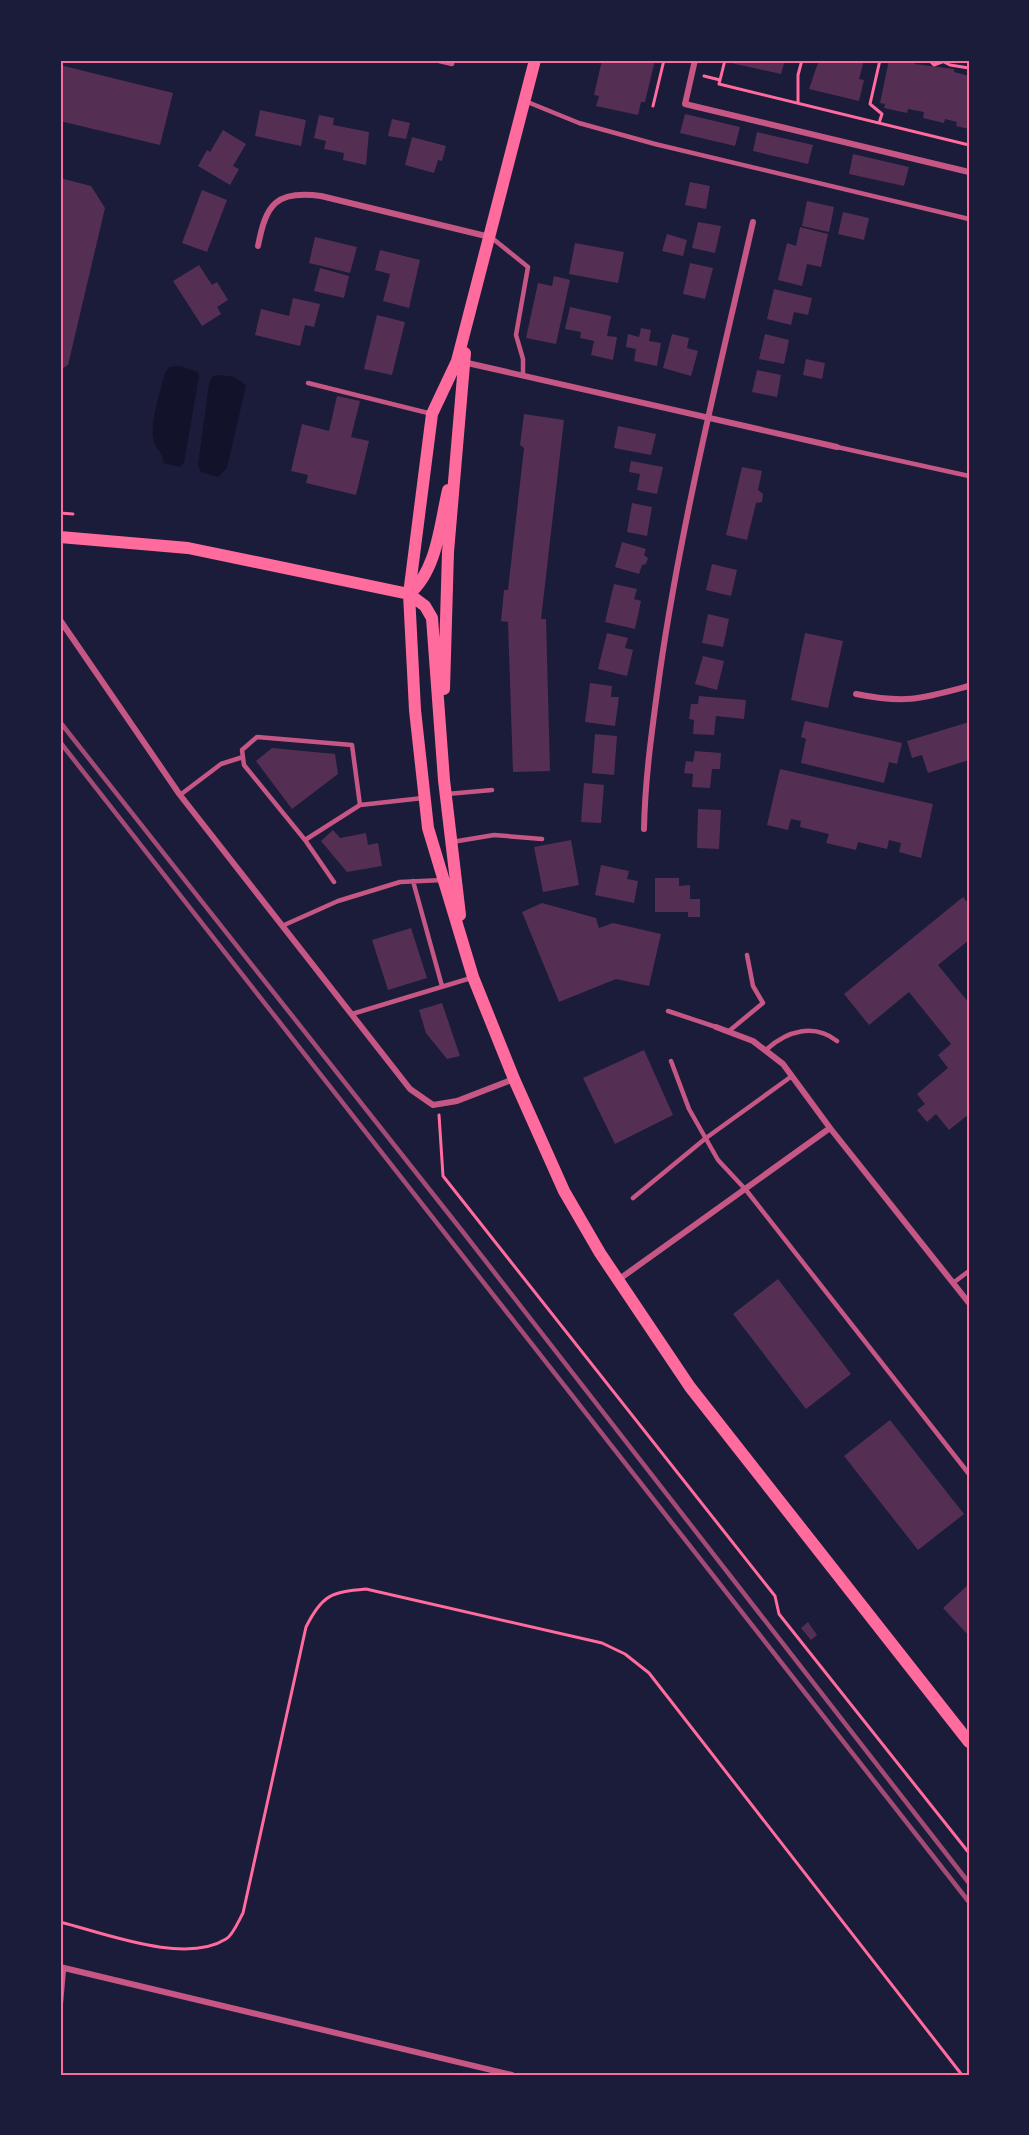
<svg xmlns="http://www.w3.org/2000/svg" width="1029" height="2135" viewBox="0 0 1029 2135" font-family="Raleway,sans-serif">
<style>
.water{fill:#12122b}
.building{fill:#542f53}
.lines{fill:none;stroke-linecap:round;stroke-linejoin:round}
.path{stroke:#ff6b9d;stroke-width:3}
.service{stroke:#c65784;stroke-width:4.5}
.minor{stroke:#c65784;stroke-width:6}
.secondary{stroke:#ff6b9d;stroke-width:12}
.rail{stroke:#a44b75;stroke-width:4.5}
.neatline{fill:none;stroke:#ff6b9d;stroke-width:2}
</style>
<rect width="100%" height="100%" fill="#1b1b3a"/>
<!-- water -->
<path class="water" d="M180 366 198 372 199 376 184 463 180 467 164 463C163 453 156 449 154 441 149 425 161 389 165 373L169 367Z
M218 375 234 377 246 385 227 468 218 477 201 472 198 465 209 384 212 377Z"/>
<!-- building -->
<path class="building" d="M602 60H655L645 102H641L638 115 596 106 599 96 594 95Z
M732 60H785L781 74 731 63Z
M819 60H864L859 79 864 80 859 101 809 89Z
M889 60H916L915 64 954 69V72L969 76V129L956 126 957 122 945 119 944 123 923 118 924 112 908 109 907 113 884 108 885 104 880 103Z
M60 65 173 93 160 145 60 121Z
M260 110 306 120 301 146 255 136Z
M685 114 740 127 735 146 680 133Z
M319 115 334 118 333 125 369 132 366 165 343 160 344 153 324 149 326 141 314 138Z
M392 119 410 123 406 139 388 136Z
M223 130 246 144 233 166 239 169 230 185 198 166 207 150 210 152Z
M757 132 813 145 808 164 753 151Z
M412 137 446 146 442 161 438 160 434 173 405 165Z
M853 154 909 167 904 186 849 174Z
M60 178 91 186 105 208 68 365 60 370Z
M690 182 710 186 706 209 685 205Z
M202 190 227 200 207 252 182 243Z
M807 201 834 207 829 232 802 226Z
M843 212 869 218 864 240 838 234Z
M698 222 721 226 715 253 692 248Z
M800 227 828 234 821 267 807 264 802 286 778 280 787 243 796 246Z
M667 234 687 240 683 256 662 251Z
M315 237 357 247 350 273 309 263Z
M575 243 624 252 618 283 569 274Z
M380 250 420 260 409 308 383 301 390 274 375 270Z
M690 263 713 268 705 299 683 294Z
M199 265 212 285 217 282 228 300 217 307 221 314 202 326 173 281Z
M320 268 349 276 344 298 314 291Z
M554 276 570 280 556 344 526 338 538 283 552 286Z
M774 289 812 298 808 315 794 312 791 325 767 319Z
M293 298 320 304 314 327 305 325 300 346 255 335 261 309 289 316Z
M570 307 611 316 607 336 617 337 613 360 591 355 594 341 580 338 581 332 565 329Z
M377 315 405 322 392 375 364 369Z
M641 328 651 330 649 341 661 343 657 366 634 361 636 349 626 347 628 334 639 337Z
M672 334 689 338 687 348 698 351 691 376 663 368Z
M765 334 789 340 784 364 759 359Z
M806 359 825 363 822 379 803 375Z
M757 370 781 375 777 397 752 392Z
M337 396 360 401 351 437 369 441 356 495 306 483 308 475 291 471 302 424 329 431Z
M524 414 564 420 541 619H546L550 771 513 772 508 622 501 621 504 590H508L524 448 520 445Z
M618 426 656 434 651 455 614 448Z
M631 461 663 467 657 494 637 490 640 474 629 472Z
M742 467 762 471 758 490 763 494 762 502 756 503 747 540 726 535Z
M632 503 652 507 647 536 627 532Z
M622 542 646 549 644 555 648 558 646 564 642 565 639 574 615 567Z
M712 564 737 570 731 596 706 590Z
M614 584 637 589 634 599 641 601 635 629 605 622Z
M708 614 729 619 723 647 702 643Z
M607 633 628 638 625 648 633 650 627 676 598 669Z
M805 633 843 641 828 708 791 700Z
M703 656 724 661 717 690 695 684Z
M590 683 612 686 611 697H619L615 726 585 722Z
M699 696 746 700 744 719 716 716 714 735 693 734 694 720 689 719 691 704H698Z
M805 721 902 743 897 764 889 762 884 783 801 763 806 739 801 737Z
M969 722V760L928 773 922 755 912 758 907 741Z
M595 734 617 736 614 775 592 773Z
M272 748 335 754 338 774 292 809 256 761Z
M695 751 721 753 720 769H712L710 788 692 787 693 774 684 773 686 761 693 762Z
M780 769 933 804 921 858 899 852 901 843 889 840 887 849 858 842 856 850 826 843 829 834 800 827 801 821 791 819 788 830 767 825Z
M584 783 604 785 601 823 581 822Z
M698 809 721 810 719 849 697 848Z
M333 830 340 838 366 833 368 845 378 843 382 866 347 872 321 841Z
M571 840 579 885 543 892 534 847Z
M601 865 629 871 627 879 638 881 634 903 595 895Z
M655 878H679V886L690 885V899H700V917H688V912H655Z
M963 897 969 904V940L938 965 969 1003V1114L949 1130 936 1114 927 1122 917 1110 925 1104 917 1094 948 1068 938 1055 951 1044 909 992 869 1025 844 994Z
M542 903 596 918 599 928 613 923 661 934 649 986 616 979 559 1002 522 912Z
M411 928 427 978 388 990 372 940Z
M442 1003 460 1056 447 1059 426 1033 419 1010Z
M644 1050 673 1115 615 1144 583 1078Z
M778 1279 851 1374 806 1409 733 1314Z
M890 1420 964 1514 918 1550 844 1456Z
M969 1584V1636L943 1608Z
M808 1622 817 1635 811 1640 801 1628Z"/>
<g class="lines">
<!-- path -->
<path class="path" d="M725 60 719 84 969 145
M922 60H929L934 65 942 62
M942 61 950 65 969 68
M704 76 720 80
M798 102V75L802 60
M653 106 664 60
M879 123 882 114 870 104 880 60
M60 513 73 514
M439 1115 443 1176 775 1596 779 1614 969 1853
M60 1922C104 1933 185 1965 226 1939 233 1935 239 1920 243 1913L306 1627C322 1595 331 1592 366 1589L602 1643 625 1654 649 1673 962 2075"/>
<!-- service -->
<path class="service" d="M435 60 452 64 453 60
M525 101 579 123 655 144 969 219
M492 238 528 267 516 335 523 359V376
M308 383 432 414
M837 447 969 476
M447 794 492 790
M180 795 221 764 243 757
M360 805 352 745 257 737 242 750 244 765 305 840 360 805 423 798
M305 840 334 882
M452 842 494 835 542 839
M413 881 442 986
M282 926 338 901 400 882 443 880
M668 1011 716 1027
M352 1014 471 978
M729 1031 763 1003 753 986 747 955
M767 1049C787 1031 814 1023 837 1041
M671 1061 689 1109 718 1160 746 1190 969 1474
M633 1198 706 1138 792 1076
M953 1283 969 1271
M60 2013 64 1968"/>
<!-- minor -->
<path class="minor" d="M695 60 685 104 969 172
M258 246C266 204 276 190 321 196L490 237
M463 362 837 447
M60 620 180 795 410 1089 433 1105 457 1101 514 1079
M856 694C906 704 921 699 969 686
M644 829C645 776 653 723 660 671 682 519 719 371 753 222
M716 1027 753 1041 783 1064 830 1128 969 1303
M618 1280 830 1128
M60 1967 512 2075"/>
<!-- secondary -->
<path class="secondary" d="M535 60 457 361 432 414 409 594 415 710 428 828 473 977 514 1079 564 1191 600 1253 690 1387 969 1742
M60 537 188 548 409 594 425 606 432 618 444 780 460 915
M409 594C437 571 440 524 448 490
M444 689 448 552 465 353"/>
<!-- rail -->
<path class="rail" d="M60 722 463 1232 969 1883
M60 742 969 1902"/>
</g>
<!-- border -->
<rect width="1029" height="2135" fill="none" stroke="#1b1b3a" stroke-width="123"/>
<rect x="62" y="62" width="906" height="2012" class="neatline"/>
</svg>
